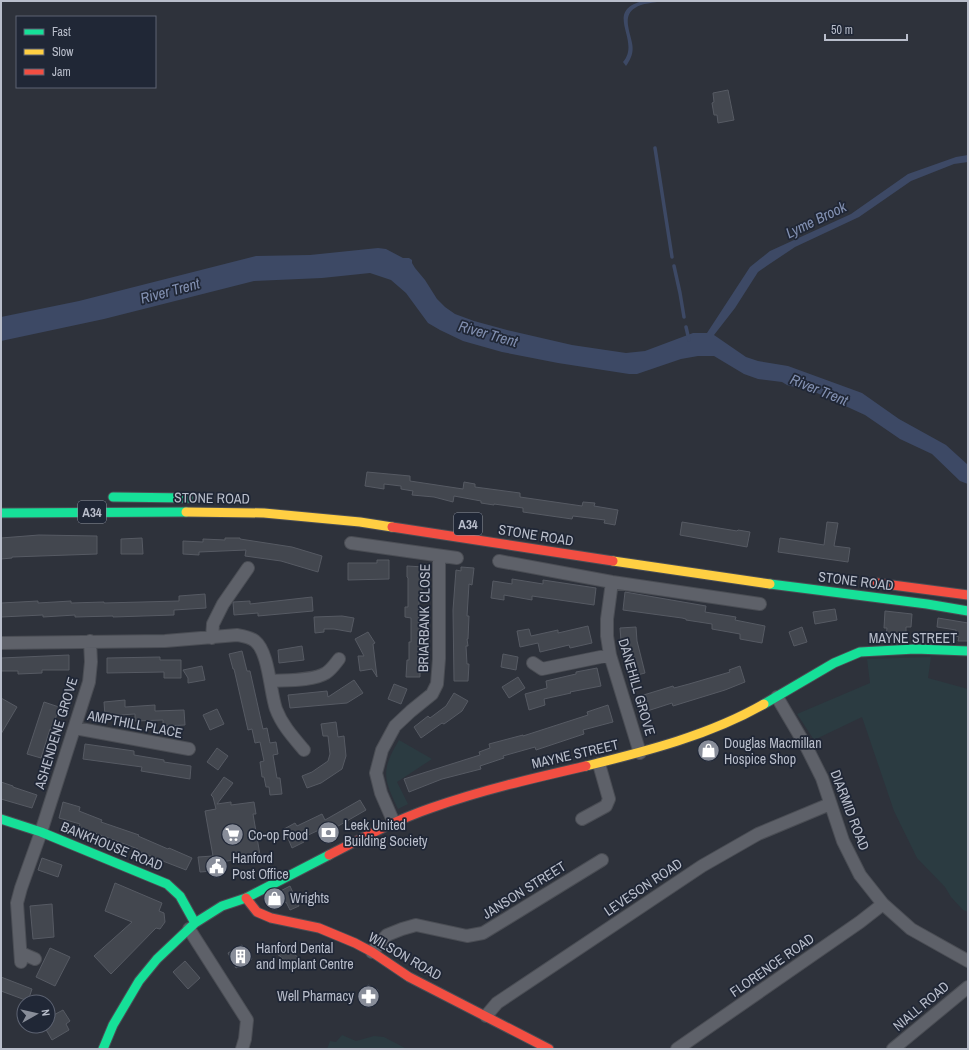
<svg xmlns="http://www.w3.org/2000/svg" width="969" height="1050" viewBox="0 0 969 1050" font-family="'Archivo Narrow',sans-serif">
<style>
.green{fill:#2b3b41}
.water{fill:#3d4965}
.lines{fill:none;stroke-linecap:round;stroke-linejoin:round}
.stream{stroke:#3d4965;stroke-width:3.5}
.building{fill:#43474f;stroke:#565a63}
.street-casing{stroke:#4a4d54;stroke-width:14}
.fast-casing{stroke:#4a4d54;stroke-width:11}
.slow-casing{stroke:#4a4d54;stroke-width:11}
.jam-casing{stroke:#4a4d54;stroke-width:11}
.street{stroke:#5e6169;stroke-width:12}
.fast{stroke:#16e098;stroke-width:9}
.slow{stroke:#ffcf43;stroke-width:9}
.jam{stroke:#f24e42;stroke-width:9}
.labels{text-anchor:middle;stroke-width:3.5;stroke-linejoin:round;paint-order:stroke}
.shield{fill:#202736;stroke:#8b919e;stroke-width:1}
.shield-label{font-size:13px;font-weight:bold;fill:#b9becb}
.street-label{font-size:14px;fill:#b9becb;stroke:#202736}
.poi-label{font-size:14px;fill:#b9becb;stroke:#202736;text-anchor:start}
.water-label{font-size:15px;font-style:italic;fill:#8290b1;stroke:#202736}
</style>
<rect width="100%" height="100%" fill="#2e323b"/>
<!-- green -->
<path class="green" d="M931 657 928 678 968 689 967 717 968 720V912L963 910 951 897 945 887 917 858 894 811 862 717 814 740 797 714 870 683 867 659Z
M399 740 432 759 397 782 408 804 398 809C383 777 381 771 399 740Z
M342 1035 356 1041 374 1036 384 1037 407 1049H327L330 1041 336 1042Z"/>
<!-- water -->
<path class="water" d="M643 1H662C654 3 642 3 635 8 622 16 630 31 632 43 634 52 631 59 626 66L623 62C642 41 602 11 643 1Z
M968 155V162L954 164 911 181 859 217 795 247 768 265 758 272 735 308 714 335 746 357 758 361 788 366 862 393 899 419 946 445 968 465V484L960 481 932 454 900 439 865 415 817 393 787 385 782 382 758 379 744 374 714 356H698L681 359 637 374H629L558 363 502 352 463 341 440 330 428 323 406 293 391 280 370 273 322 278 254 281 104 319 1 341V317L79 301 256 256 310 255 378 248 386 249 403 258H409L412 260V263L415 268 425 280 437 299 445 307 455 314 474 321 507 330 572 345 626 353 645 351 693 333H707L750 267 770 251 851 214 908 174 956 157Z"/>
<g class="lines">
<!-- stream -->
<path class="stream" d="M655 148 672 257
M674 266 680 293 684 317
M686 327 689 340"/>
</g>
<!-- building -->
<path class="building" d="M728 90 734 120 718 123 717 115H714L712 103 714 102 713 93Z
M367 472 410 476V481L463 489 464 482 475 484V487L520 493V497L582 506 583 502 595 503 594 506 618 510 615 525 604 523 605 520 573 516 572 519 523 512V508L494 504V505L481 503V501L454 496 453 502 434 497 412 495 413 491 401 489V486L384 484V489L365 486Z
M682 522 737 531 738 530 750 532 747 547 680 535Z
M827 522 838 523 834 546 850 548 848 562 778 552 780 538 824 545Z
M39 535 97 536V554L12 557V558L1 559V538Z
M142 538 143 554H121V539Z
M225 538H240V539L292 547 322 556 318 572 281 561 245 556 246 550 199 552V555L183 554V541L203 542V539L225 540Z
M377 560H389V579L348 580V563H377Z
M407 566 424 567 423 579H422V601H419V628H425V638H423V651H420V677H406L407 660H409V642H411V618L405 617V607H408V578L407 577Z
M461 567 474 568 472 585 469 584 467 616H469L468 639H467L468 646H466L467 664H469L468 681H454L453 610 455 583 456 570 461 571Z
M512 579 543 584V580L596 588 594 605 532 596V600L504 595V600L491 598 493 581 512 584Z
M625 592 706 606 705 612 736 617 735 620 765 626 762 643 740 639V634L712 629V624L686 620V619L682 618 623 610Z
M205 594 206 608 174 610V615L113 617V616L75 617V615L43 617V615L1 617V603L38 601V603L71 601V603L104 602V603L179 601V596Z
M312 597 313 611 258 616V613L234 615 233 602 250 601V604Z
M835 609 837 620 815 624 813 612Z
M885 611 912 614 911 627H906V632H898L897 639 886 638 887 628H884Z
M342 616 354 618 351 632 334 629H324V632L315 633 314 617Z
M938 618 968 623V641H958L959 637 956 636V630L937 627Z
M588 626 592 643 570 648 569 645 540 652 538 643 520 647 517 631 529 629 531 636 558 630V633Z
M636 627 637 641 645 673 630 677 621 641 620 628Z
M802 627 807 642 794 646 789 632Z
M368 632 375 643 373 644 377 677 372 669 360 671 358 656H364L355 639Z
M302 646 304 660 279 663 278 650Z
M242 651 247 671H250L263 729 267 728 270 743 276 742 278 754 273 755 277 778H280L282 794 270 795 269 787H266L264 777H262L260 762 264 761 260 742 255 743 252 729 248 730 234 669H233L229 654Z
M503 654 518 657 516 670 501 667Z
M69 655V670H42V673L18 674V671H1V658Z
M160 657V660H181V678H164V672L107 673V658Z
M202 666 205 680 188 683V678L183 670Z
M740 666 745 682 725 690 673 706 672 703 641 713 637 697 673 686 674 688 689 684 730 672 729 670Z
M597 668 601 686 570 692 571 693 544 699 545 705 529 710 525 694 547 688 546 681 576 674V672Z
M518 677 525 688 509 698 502 687Z
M354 680 363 693 347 703 290 708 288 695 327 691 328 697Z
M394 684 407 689 401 704 388 699Z
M454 693 468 701 462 711 444 724 442 723 421 738 414 727 428 716 430 718 446 706Z
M1 698 17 707 1 734Z
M125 700V707L155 705V711L184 710 185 725 163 726V720L135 721V714L105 716 104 702Z
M44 702 59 707 52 730 50 729 41 758 27 754Z
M608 705 613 722 583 730 584 734 536 750 535 747 503 756 504 758 480 766 481 769 442 779 409 792 404 779 480 755 479 752 490 748 489 744 523 735V736L588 715 587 712Z
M217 709 224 724 210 730 203 715Z
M336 722 338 737 344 736 346 756 342 769 321 783 307 788 302 776 312 772 328 761 330 754 328 736H323L321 724Z
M85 744 134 751V755L164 760V762L191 766 190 779 141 771 142 767 83 759Z
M217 748 228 756 218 770 207 762Z
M224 777 233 783 217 804 231 802V805L254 802 256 814H253L260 855 222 862 221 871 213 873V871L200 872 198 857 213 856 205 811 216 809 213 797 211 795Z
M1 782 13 786V787L37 795 32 808 1 799Z
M360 800 366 810 333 829 337 835 324 841 319 830 302 838 304 842 292 848 284 829 295 823 297 826 322 814 325 820Z
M63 802 80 807 79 811 102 820 101 822 139 835 138 836 168 849 169 848 192 858 186 870 137 851 138 849 79 827 80 824 59 818Z
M42 858 62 865 58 877 38 870Z
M115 883 162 903 159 911 164 913 165 922 160 929 156 928 111 974 94 956 132 922 105 911Z
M290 886 299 906 290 910 286 902 273 908 269 897Z
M52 904 54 937 33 939 30 906Z
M282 943 302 961 295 969 275 952Z
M242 945 252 959 236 968 228 953Z
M50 948 70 957 55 986 36 977Z
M185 961 200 978 188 989 173 972Z
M1 977 32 989 28 1001 1 991Z
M368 985 378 990 370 1007 360 1002Z
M63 1010 70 1021 66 1024 69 1030 52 1040 44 1026H48V1018Z"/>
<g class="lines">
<defs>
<path id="street" d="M351 543 457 558
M499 561 612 582 760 604
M612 582 607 619V636L610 655 640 753
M212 638 213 624 223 604 248 568
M1 643 165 641 237 635C243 636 250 637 255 641 269 652 270 692 276 709 282 725 293 737 304 750
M533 663 542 669 610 655
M271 681C286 680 313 681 326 673 332 669 335 664 339 659
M777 697 807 748 822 778 843 841 860 875 883 904 911 929 968 961
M75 728 189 749
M582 819 606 806 609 799 599 764
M394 823 381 793 376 773 382 750 395 726 411 711 432 694 437 684 439 659V556
M189 929 247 1020 245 1039 242 1049
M372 952 387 935 402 929 416 925 467 936 483 933 602 860
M21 953 35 959
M21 962 17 903 21 888 41 832 89 682 91 662 90 641
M486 1016 497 1003 702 866 758 834 830 804
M677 1049 860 922 883 904
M893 1049 968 987"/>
<path id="fast" d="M113 497 188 498
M1 513 186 512
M770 584 927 604 968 611
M764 704 834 663 860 652 915 649 968 651
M1 819 41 832 167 884 180 896 195 923
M103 1049 113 1025 139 981 157 959 195 923 222 906 246 898 329 855"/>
<path id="slow" d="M186 512 264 513 360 522 392 527
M613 561 770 584
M586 766C647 751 710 735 764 704"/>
<path id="jam" d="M392 527 613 561
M877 583 968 595
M329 855C362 838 396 820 431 808 482 790 534 778 586 766
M246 898 257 912 271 918 319 928 355 943 372 952 409 977 549 1049"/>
</defs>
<!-- street casing -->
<use href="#street" class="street-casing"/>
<!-- fast casing -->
<use href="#fast" class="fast-casing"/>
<!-- slow casing -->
<use href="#slow" class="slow-casing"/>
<!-- jam casing -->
<use href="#jam" class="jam-casing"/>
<!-- street -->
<use href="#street" class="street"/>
<!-- fast -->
<use href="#fast" class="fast"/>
<!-- slow -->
<use href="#slow" class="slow"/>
<!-- jam -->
<use href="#jam" class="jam"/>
</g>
<!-- icons -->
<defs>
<symbol id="shop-disc" viewBox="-11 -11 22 22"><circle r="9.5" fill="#888d99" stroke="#202736"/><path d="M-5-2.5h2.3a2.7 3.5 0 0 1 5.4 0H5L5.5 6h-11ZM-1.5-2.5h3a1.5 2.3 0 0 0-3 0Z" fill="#fff"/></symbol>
<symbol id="bank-disc" viewBox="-11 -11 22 22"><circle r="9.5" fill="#888d99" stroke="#202736"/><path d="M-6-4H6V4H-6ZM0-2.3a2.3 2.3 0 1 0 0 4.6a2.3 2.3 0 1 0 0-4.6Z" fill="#fff"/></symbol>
<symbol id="supermarket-disc" viewBox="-11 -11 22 22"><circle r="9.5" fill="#888d99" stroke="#202736"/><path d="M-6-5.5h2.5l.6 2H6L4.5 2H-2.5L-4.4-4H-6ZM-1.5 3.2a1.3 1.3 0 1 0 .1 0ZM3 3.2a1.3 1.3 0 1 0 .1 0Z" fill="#fff"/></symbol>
<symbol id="civic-disc" viewBox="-11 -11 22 22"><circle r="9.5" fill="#888d99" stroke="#202736"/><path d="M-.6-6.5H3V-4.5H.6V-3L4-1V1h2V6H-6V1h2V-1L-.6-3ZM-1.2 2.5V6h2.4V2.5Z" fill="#fff"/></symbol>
<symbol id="building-disc" viewBox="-11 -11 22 22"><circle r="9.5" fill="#888d99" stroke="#202736"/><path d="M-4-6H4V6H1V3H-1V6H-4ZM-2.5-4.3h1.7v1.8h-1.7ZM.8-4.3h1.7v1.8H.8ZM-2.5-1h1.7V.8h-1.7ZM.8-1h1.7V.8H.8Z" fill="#fff"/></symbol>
<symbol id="pharmacy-disc" viewBox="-11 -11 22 22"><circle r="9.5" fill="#888d99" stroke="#202736"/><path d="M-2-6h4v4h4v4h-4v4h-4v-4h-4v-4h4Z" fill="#fff"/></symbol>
</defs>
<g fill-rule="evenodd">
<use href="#shop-disc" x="696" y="738" width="25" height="25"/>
<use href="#bank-disc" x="316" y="820" width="25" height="25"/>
<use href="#supermarket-disc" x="220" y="822" width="25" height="25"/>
<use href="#civic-disc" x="204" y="854" width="25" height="25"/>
<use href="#shop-disc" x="262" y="886" width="25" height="25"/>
<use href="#building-disc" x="228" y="944" width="25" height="25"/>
<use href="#pharmacy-disc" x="356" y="984" width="25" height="25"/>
</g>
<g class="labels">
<!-- shield labels -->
<g class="shield">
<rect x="78" y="501" width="28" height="22" rx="3"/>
<rect x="454" y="513" width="28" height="22" rx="3"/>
</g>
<g class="shield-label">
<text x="92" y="517">A34</text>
<text x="468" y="529">A34</text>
</g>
<!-- street labels -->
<g class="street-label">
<text transform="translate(212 498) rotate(1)" y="5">STONE ROAD</text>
<text transform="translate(536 535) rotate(9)" y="5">STONE ROAD</text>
<text transform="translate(856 581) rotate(7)" y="5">STONE ROAD</text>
<text transform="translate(424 618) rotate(-89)" y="5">BRIARBANK CLOSE</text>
<text x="913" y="643">MAYNE STREET</text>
<text transform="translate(637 687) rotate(74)" y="5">DANEHILL GROVE</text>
<text transform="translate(135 724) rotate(11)" y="5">AMPTHILL PLACE</text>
<text transform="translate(56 733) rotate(-73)" y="5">ASHENDENE GROVE</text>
<text transform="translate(575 754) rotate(-13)" y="5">MAYNE STREET</text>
<text transform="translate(850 810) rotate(69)" y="5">DIARMID ROAD</text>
<text transform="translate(112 846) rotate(22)" y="5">BANKHOUSE ROAD</text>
<text transform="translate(643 887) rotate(-34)" y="5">LEVESON ROAD</text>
<text transform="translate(524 890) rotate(-32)" y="5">JANSON STREET</text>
<text transform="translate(405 956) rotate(30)" y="5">WILSON ROAD</text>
<text transform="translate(772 965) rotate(-35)" y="5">FLORENCE ROAD</text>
<text transform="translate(921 1006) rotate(-40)" y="5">NIALL ROAD</text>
</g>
<!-- poi labels -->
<g class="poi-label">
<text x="724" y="748">Douglas Macmillan<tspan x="724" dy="16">Hospice Shop</tspan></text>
<text x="344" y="830">Leek United<tspan x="344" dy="16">Building Society</tspan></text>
<text x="248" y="840">Co-op Food</text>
<text x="232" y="863">Hanford<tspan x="232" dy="16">Post Office</tspan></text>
<text x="290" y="903">Wrights</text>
<text x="256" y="953">Hanford Dental<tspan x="256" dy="16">and Implant Centre</tspan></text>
<text x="354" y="1001" text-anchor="end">Well Pharmacy</text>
</g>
<!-- water labels -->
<g class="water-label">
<text transform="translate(816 220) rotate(-26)" y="5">Lyme Brook</text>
<text transform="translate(170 291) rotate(-15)" y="5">River Trent</text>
<text transform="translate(488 334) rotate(16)" y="5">River Trent</text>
<text transform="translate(819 390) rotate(22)" y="5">River Trent</text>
</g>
</g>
<!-- border -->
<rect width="969" height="1050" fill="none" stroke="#b9becb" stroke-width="4"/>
<!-- legend -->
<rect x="16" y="16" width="140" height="72" fill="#202736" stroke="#5d6372"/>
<rect x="24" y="29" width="20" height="6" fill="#16e098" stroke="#5d6372"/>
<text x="52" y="36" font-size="12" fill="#b9becb">Fast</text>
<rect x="24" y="49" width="20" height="6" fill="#ffcf43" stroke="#5d6372"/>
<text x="52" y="56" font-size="12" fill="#b9becb">Slow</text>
<rect x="24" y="69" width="20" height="6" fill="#f24e42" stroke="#5d6372"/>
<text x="52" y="76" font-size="12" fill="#b9becb">Jam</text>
<!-- north arrow -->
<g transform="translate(36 1014) rotate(82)"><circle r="19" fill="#202736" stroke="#5d6372"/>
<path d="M0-3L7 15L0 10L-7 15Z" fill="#888d99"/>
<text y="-6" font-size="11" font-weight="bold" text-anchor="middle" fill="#b9becb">N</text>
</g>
<!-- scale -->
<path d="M825 34v6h82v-6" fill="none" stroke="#b9becb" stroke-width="2"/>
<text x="831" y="34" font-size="12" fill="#b9becb" stroke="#202736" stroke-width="3" paint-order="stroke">50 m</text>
</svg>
